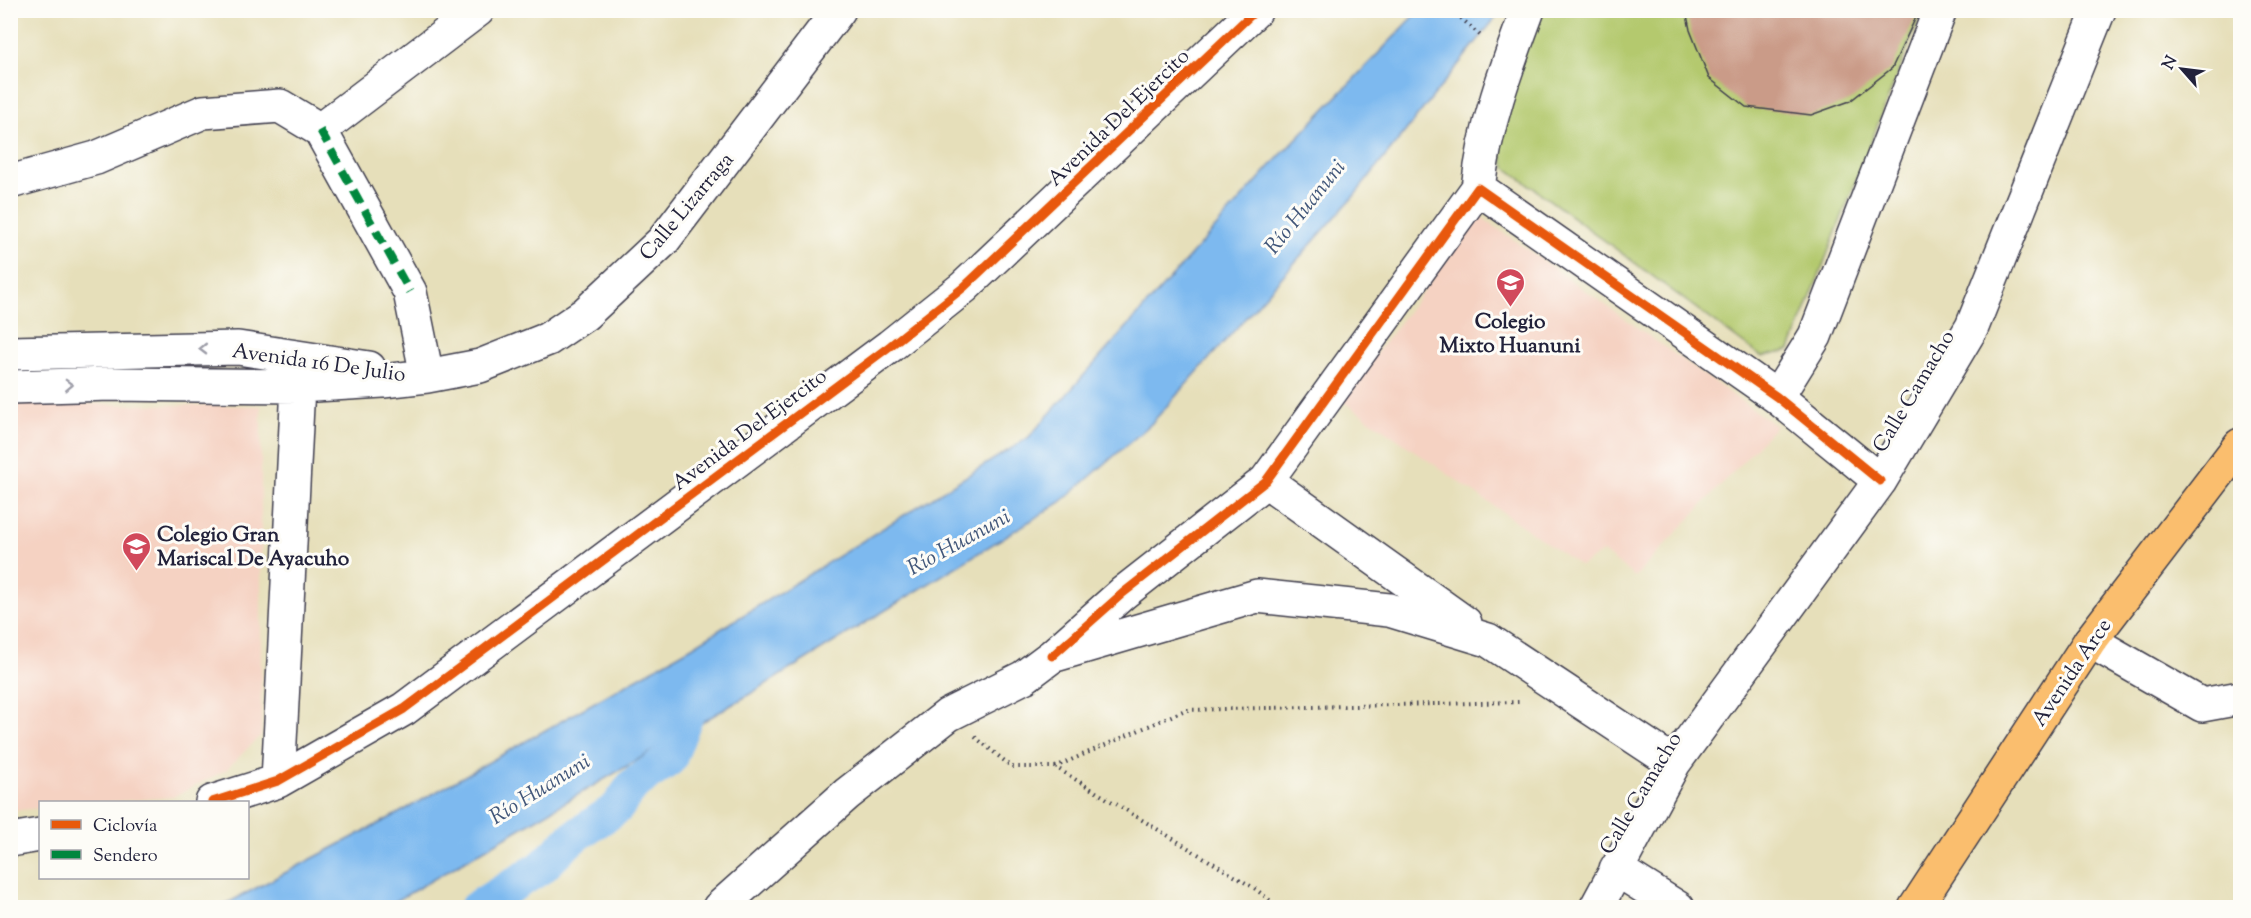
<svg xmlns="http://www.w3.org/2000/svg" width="2251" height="918" viewBox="0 0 2251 918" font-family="'Sorts Mill Goudy',serif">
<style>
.built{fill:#f5d2c2}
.green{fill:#b4c96e;stroke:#6b7654;stroke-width:1.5}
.water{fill:#7db9ef;stroke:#506e95;stroke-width:1.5}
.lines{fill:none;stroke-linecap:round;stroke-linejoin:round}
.canal{stroke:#7db9ef;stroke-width:34}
.building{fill:#ca9b88}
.minor-casing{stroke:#3f3e4e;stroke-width:36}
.major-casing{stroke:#3f3e4e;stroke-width:36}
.path{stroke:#3f3e4e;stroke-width:4;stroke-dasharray:1.5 4.5;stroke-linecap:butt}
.minor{stroke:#fff;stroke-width:33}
.major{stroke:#fabe6e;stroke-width:33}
.quiet{stroke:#00873e;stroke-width:8;stroke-dasharray:15 8;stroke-linecap:butt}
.cycleway-casing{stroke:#fdfcf7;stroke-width:13}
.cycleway{stroke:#e8590c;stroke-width:9}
.oneway{stroke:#9c9ca7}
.labels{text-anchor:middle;stroke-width:6;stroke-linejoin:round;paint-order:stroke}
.street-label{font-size:21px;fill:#22223b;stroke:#fdfcf7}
.poi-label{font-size:21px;font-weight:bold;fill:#22223b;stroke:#fdfcf7}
.water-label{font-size:22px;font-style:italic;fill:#42577a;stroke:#fdfcf7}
</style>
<rect width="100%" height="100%" fill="#fdfcf7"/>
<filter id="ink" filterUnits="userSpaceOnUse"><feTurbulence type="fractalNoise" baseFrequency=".0167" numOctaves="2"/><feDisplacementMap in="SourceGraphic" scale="12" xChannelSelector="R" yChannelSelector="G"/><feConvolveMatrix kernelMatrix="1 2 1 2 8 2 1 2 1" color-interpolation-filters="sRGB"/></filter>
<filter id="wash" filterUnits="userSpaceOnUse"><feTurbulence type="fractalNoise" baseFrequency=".008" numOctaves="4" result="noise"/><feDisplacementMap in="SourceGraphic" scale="24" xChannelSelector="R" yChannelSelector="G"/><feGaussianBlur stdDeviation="1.35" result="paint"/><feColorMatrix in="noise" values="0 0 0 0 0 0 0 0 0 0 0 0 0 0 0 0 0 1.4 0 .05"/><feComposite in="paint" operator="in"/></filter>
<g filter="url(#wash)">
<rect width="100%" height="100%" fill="#e6dfba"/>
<!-- built -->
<path class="built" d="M1480 216 1776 426 1635 577 1603 552 1580 566 1341 400Z
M11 403 261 406V735L226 770 173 797 106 802H40V808L11 811Z"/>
<!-- green -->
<path class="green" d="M1540 11H1922L1790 350 1762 357 1505 167 1494 130Z"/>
<!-- water -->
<path class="water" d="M1419 11H1501L1354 196 1151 424 1061 502 745 697 386 907H220L399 813 692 647 1028 438 1274 162Z"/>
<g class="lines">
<!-- canal -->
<path class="canal" d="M476 908 542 867 571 839 617 808 633 785 670 759 696 691"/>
</g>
<g id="blocks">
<!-- building -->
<path class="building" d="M1686 10H1915L1916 17 1892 68 1850 101 1811 115 1746 107 1709 78 1690 30Z"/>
</g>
</g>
<g filter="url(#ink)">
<use href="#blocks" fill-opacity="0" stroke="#3f3e4e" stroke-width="1.5"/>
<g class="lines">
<defs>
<path id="minor" d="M320 130 410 292 427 376
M10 182 96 158 203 112 280 106 320 130 478 10
M1478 188C1485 125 1506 69 1528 10
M10 353 238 348 369 368
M10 387 111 384 298 386 383 381 427 376 480 366 548 339 585 314 663 241 839 10
M1777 397 1815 336 1940 10
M1266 481 1465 623
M2090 641 2202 705 2240 698
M1052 656 1123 593 1266 481 1478 188 1777 397 1880 481
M278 781 298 386 296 357
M212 802 278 781 404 709 890 346 964 287 1256 10
M10 840 40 835
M1616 869 1678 908
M719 908 847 794 948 715 1024 677 1052 656 1257 596 1389 610 1488 640 1674 763
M1596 908 1674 763 1880 481 1972 327 2099 10"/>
<path id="major" d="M1915 908 2090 641 2240 445"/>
</defs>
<!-- minor casing -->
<use href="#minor" class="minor-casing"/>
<!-- major casing -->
<use href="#major" class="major-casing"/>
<!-- path -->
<path class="path" d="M1452 10 1483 38
M975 737 1012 767H1055L1254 888 1280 908
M1055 767 1185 710 1519 702"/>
<!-- minor -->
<use href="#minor" class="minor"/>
<!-- major -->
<use href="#major" class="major"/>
<!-- quiet -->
<path class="quiet" d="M320 130 410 292"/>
<defs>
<path id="cycleway" d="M1052 656 1123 593 1266 481 1478 188 1777 397 1880 481
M212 802 278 781 404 709 890 346 964 287 1256 10"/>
</defs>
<!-- cycleway casing -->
<use href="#cycleway" class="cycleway-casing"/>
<!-- cycleway -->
<use href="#cycleway" class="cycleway"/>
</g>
<!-- one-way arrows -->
<defs><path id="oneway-chevron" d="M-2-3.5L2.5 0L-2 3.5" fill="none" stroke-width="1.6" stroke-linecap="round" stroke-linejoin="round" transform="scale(1.5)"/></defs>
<g class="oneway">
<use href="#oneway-chevron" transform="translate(203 349) rotate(179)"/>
<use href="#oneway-chevron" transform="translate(69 385) rotate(-2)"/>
</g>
</g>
<!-- icons -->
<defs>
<symbol id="school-pin" viewBox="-11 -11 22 30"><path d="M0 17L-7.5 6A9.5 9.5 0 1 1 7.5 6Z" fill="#d1495b" stroke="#fdfcf7"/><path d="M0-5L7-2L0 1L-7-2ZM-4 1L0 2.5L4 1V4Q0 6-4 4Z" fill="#fff"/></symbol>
</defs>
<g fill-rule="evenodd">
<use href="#school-pin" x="1494" y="266" width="33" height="45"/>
<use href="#school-pin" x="120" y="530" width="33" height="45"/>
</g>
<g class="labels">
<!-- street labels -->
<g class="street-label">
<text transform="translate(1118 117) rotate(-44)" y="7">Avenida Del Ejercito</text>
<text transform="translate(686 206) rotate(-50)" y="7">Calle Lizarraga</text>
<text transform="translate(319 362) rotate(8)" y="7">Avenida 16 De Julio</text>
<text transform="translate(1913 391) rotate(-59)" y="7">Calle Camacho</text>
<text transform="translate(749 429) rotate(-37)" y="7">Avenida Del Ejercito</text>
<text transform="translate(2071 672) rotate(-56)" y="7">Avenida Arce</text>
<text transform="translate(1640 793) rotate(-59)" y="7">Calle Camacho</text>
</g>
<!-- poi labels -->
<g class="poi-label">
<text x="1510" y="328">Colegio<tspan x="1510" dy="24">Mixto Huanuni</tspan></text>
<text x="157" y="541" text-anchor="start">Colegio Gran<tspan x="157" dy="24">Mariscal De Ayacuho</tspan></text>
</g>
<!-- water labels -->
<g class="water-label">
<text transform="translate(1304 206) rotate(-51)" y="8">Río Huanuni</text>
<text transform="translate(958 541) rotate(-29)" y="8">Río Huanuni</text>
<text transform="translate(539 788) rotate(-32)" y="8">Río Huanuni</text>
</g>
</g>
<!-- margin -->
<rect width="2251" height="918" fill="none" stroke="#fdfcf7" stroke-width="36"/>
<!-- legend -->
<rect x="39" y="801" width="210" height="78" fill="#fdfcf7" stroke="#a5a5ac" stroke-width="1.5"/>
<rect x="51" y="820" width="30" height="9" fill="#e8590c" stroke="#a5a5ac" stroke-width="1.5"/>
<text x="93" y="831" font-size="18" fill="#22223b">Ciclovía</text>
<rect x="51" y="850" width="30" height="9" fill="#00873e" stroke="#a5a5ac" stroke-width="1.5"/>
<text x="93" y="861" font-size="18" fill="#22223b">Sendero</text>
<!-- north arrow -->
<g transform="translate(2182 69) rotate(298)" stroke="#fdfcf7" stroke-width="4.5" paint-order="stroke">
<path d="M0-4.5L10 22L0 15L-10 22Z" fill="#22223b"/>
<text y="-9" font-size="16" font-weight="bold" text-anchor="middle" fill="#22223b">N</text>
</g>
</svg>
